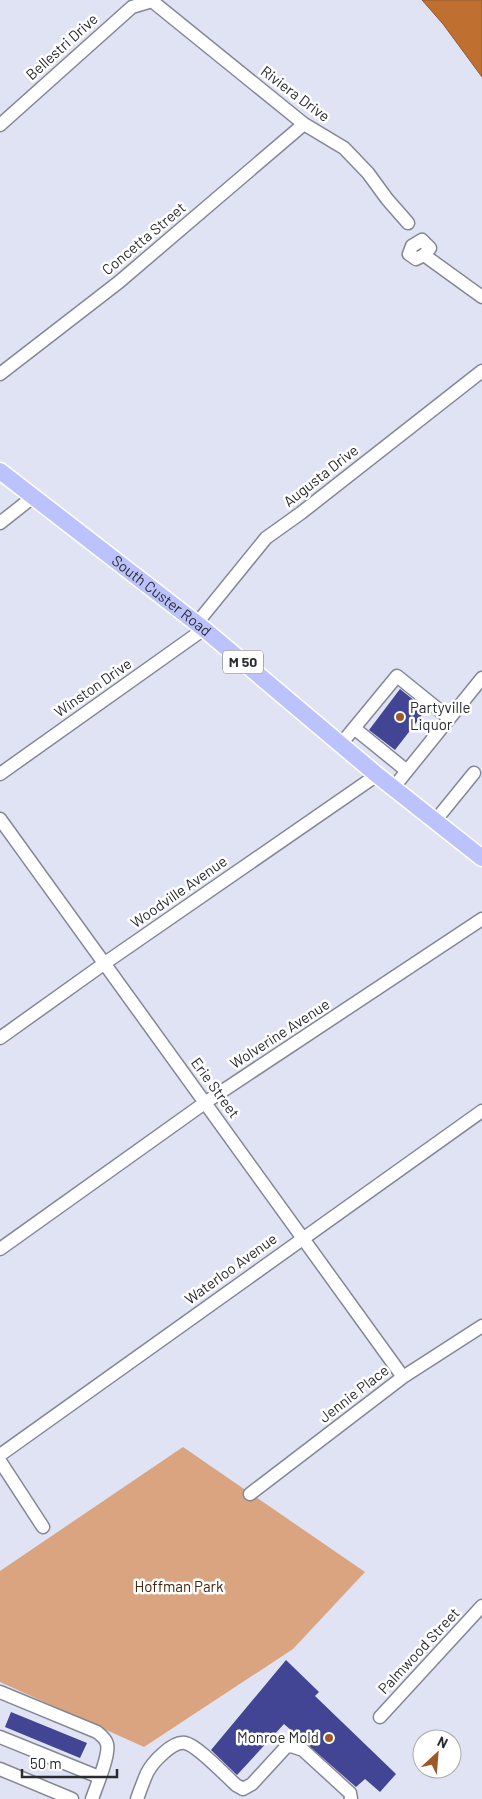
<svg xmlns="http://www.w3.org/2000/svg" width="482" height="1799" viewBox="0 0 482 1799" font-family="Barlow,sans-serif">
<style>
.green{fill:#d9a47f}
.water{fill:#bf6f2f;stroke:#925b30}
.building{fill:#424593}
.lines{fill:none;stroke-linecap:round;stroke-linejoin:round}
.minor-casing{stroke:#848795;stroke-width:15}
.major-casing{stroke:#fff;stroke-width:19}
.minor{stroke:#fff;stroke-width:12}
.major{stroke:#bcc2fc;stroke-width:16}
.poi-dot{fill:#9c5a27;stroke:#fff;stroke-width:2}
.labels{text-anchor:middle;stroke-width:5;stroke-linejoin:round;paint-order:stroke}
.shield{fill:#fff;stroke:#6a6b6f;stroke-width:1}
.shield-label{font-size:14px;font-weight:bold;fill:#2a2b31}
.street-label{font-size:15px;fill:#2a2b31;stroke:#fff}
.poi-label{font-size:15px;fill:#2a2b31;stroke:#fff;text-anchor:start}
.park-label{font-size:15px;fill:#452409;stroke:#fff}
</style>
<rect width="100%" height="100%" fill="#e0e3f3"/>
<!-- green -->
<path class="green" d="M183 1447 365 1572 293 1649 144 1747 0 1682V1571Z"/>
<!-- water -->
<path class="water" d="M422 0H482V77L443 24Z"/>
<!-- building -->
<path class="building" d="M400 689 426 710 395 750 369 730Z
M286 1660 319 1692 315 1696 396 1774 380 1792 365 1779 356 1787 284 1724 237 1775 211 1750Z
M11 1712 87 1743 80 1758 5 1727Z"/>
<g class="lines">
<defs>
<path id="minor" d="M0 125 132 7 152 1 304 124 344 148 368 173 387 199 408 223
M422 240 430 248 424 255 416 259 409 254 412 246Z
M424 255 482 297
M0 374 119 282 304 124
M0 523 33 497
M197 623 266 538 301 513 482 371
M354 728 407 771
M341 744 397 676 449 718
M0 774 204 629
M394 787 482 678
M0 819 403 1377
M435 821 474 773
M0 1038 105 963 377 775
M0 1249 206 1102 482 919
M0 1455 482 1111
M0 1461 43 1527
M250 1494 403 1377 482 1326
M0 1692 97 1732C101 1735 106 1739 107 1744 110 1755 96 1787 92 1799
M380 1717 482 1606
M0 1737 99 1777
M0 1769 72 1799
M137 1799C140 1791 143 1782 147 1773 152 1763 172 1741 185 1743 197 1745 226 1776 236 1785L243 1789 252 1784 286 1747 291 1746 303 1750 350 1793 351 1799"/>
<g id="major">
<path id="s1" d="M0 471 204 629 377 775 482 858"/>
</g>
</defs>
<!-- minor casing -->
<use href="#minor" class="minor-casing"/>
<!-- major casing -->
<use href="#major" class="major-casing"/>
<!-- minor -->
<use href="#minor" class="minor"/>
<!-- major -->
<use href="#major" class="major"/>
</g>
<!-- markers -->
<g class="poi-dot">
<circle cx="400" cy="717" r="5"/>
<circle cx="329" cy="1738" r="5"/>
</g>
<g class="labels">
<!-- shield labels -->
<rect class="shield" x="223" y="650.5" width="40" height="23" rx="4"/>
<g class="shield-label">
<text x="243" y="667">M 50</text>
</g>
<!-- street labels -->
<g class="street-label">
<text transform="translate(62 47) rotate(-42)" y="5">Bellestri Drive</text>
<text transform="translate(295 94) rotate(37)" y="5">Riviera Drive</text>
<text transform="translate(144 239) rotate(-40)" y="5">Concetta Street</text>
<text transform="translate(321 476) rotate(-38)" y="5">Augusta Drive</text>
<text dy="5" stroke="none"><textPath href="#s1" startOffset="204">South Custer Road</textPath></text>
<text transform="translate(93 688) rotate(-35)" y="5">Winston Drive</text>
<text transform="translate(179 892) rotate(-35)" y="5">Woodville Avenue</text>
<text transform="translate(280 1034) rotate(-33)" y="5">Wolverine Avenue</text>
<text transform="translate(215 1088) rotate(54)" y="5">Erie Street</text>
<text transform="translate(231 1269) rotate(-36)" y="5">Waterloo Avenue</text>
<text transform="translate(354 1394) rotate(-38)" y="5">Jennie Place</text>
<text transform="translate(419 1651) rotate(-47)" y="5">Palmwood Street</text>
</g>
<!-- poi labels -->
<g class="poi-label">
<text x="410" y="713">Partyville<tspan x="410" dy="17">Liquor</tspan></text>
<text x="319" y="1743" text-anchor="end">Monroe Mold</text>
</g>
<!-- park labels -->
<g class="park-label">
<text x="179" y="1592">Hoffman Park</text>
</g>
</g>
<!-- north arrow -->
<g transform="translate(437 1754) rotate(26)"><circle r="24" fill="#ffffff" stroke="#aaaaad"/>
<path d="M0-4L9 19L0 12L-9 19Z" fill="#9c5a27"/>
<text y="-8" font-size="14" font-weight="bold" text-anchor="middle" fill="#2a2b31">N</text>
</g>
<!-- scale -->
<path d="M22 1769v8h95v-8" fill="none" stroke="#2a2b31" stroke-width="2.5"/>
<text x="30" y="1769" font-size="15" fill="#2a2b31" stroke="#ffffff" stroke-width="4" paint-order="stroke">50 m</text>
</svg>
